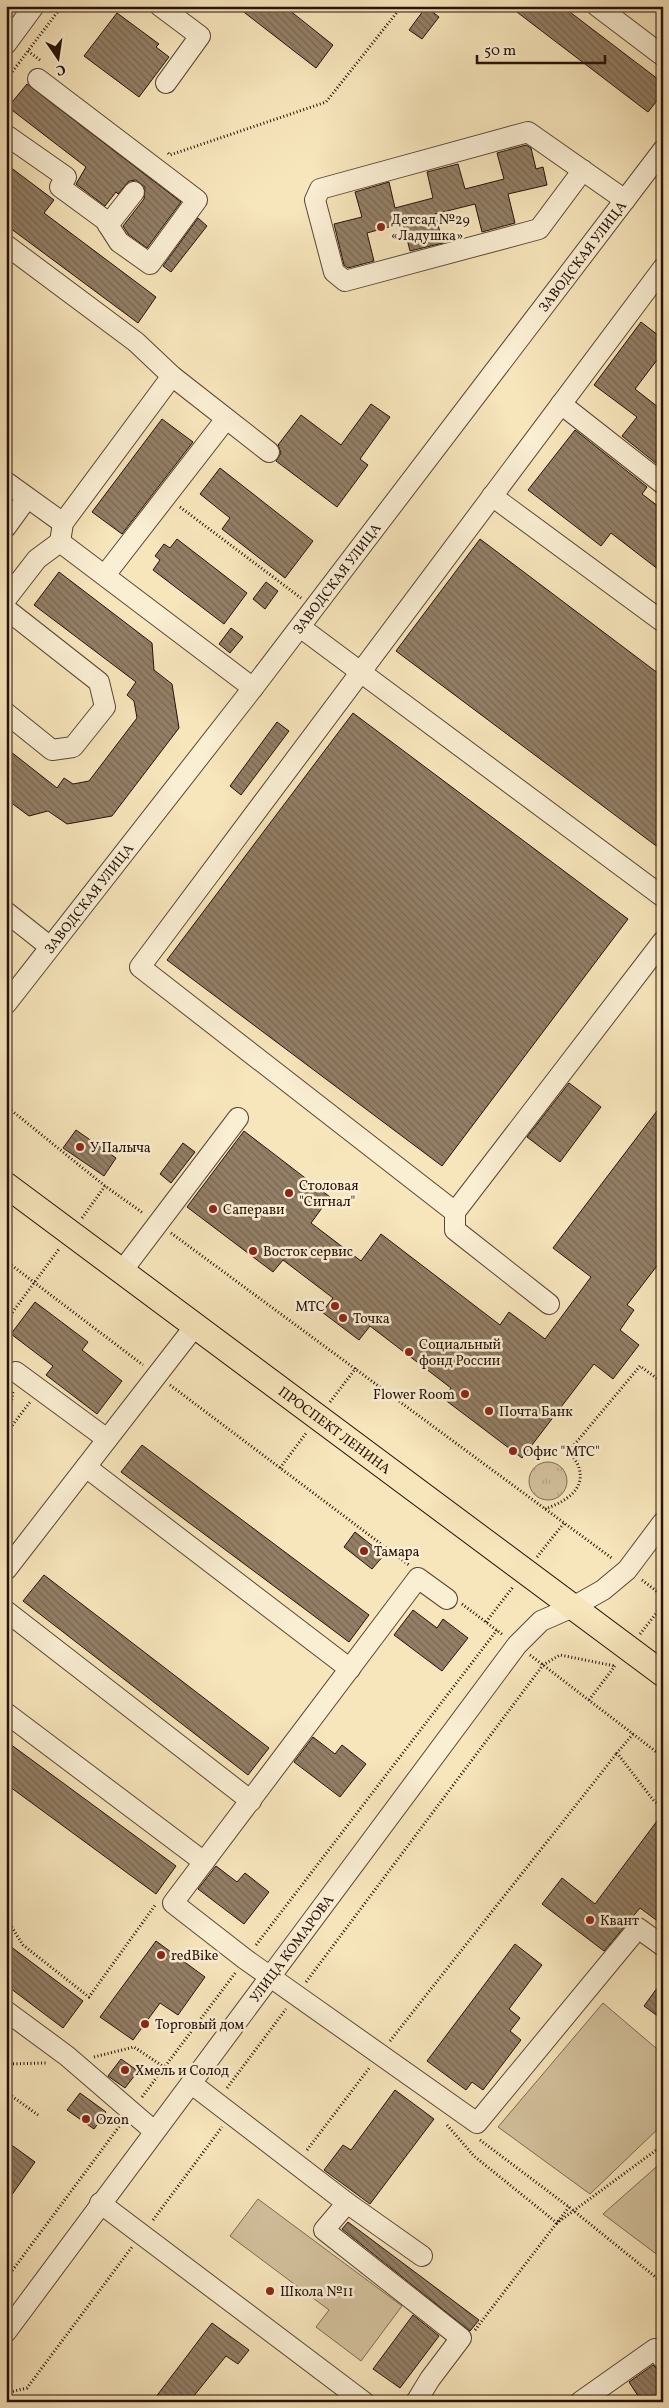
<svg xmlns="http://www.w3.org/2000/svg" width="669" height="2408" viewBox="0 0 669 2408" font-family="Vollkorn,serif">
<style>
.grass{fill:url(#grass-tufts);stroke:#7c6953}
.pitch{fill:#d3c19d;stroke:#7c6953}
.building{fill:url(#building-back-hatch);stroke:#261109}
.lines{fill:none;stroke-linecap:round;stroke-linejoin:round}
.minor-casing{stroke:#5a4636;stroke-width:22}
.major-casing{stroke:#261109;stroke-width:27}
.path{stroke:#261109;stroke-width:3;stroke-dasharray:1 2.5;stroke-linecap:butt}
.minor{stroke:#faeed3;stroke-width:20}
.major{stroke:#f7e5bb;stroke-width:25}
.poi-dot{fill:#8f2418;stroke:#faeed3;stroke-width:2}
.labels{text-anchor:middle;stroke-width:5;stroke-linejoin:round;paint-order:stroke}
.poi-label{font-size:14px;fill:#261109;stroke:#faeed3;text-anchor:start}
.street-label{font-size:14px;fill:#261109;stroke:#faeed3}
</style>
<defs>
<pattern id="grass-tufts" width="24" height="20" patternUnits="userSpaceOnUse" patternTransform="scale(1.25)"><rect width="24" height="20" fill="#d3c19d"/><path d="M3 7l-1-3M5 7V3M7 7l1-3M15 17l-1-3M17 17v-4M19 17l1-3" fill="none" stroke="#b5a586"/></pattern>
<pattern id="building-back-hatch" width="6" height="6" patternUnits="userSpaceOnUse" patternTransform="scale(1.25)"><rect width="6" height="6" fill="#937f66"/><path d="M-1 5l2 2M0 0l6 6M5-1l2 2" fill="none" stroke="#786752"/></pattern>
</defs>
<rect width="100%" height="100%" fill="#f7e5bb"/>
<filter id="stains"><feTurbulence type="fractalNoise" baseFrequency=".004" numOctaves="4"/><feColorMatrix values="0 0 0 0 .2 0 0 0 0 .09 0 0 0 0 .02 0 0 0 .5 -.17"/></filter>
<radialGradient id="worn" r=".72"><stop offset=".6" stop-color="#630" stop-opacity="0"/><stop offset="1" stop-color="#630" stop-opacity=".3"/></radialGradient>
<!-- grass -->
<path class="grass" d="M529 1481a19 19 0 1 1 38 0a19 19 0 1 1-38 0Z"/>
<!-- pitch -->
<path class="pitch" d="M603 2003 663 2054V2124L590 2194 498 2127Z
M663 2161V2259L603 2214Z
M258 2199 402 2306 361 2361 316 2327 329 2310 230 2236Z"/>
<!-- building -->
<path class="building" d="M236 6H284L333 45 316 68Z
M509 6H562L663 83V93L648 112Z
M426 7 439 17 422 39 409 30Z
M117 13 159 44 156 47 169 57 139 97 84 56Z
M27 84 181 202 147 248 128 234 123 226 144 199 145 187 136 180 129 181 118 194 116 192 105 206 76 184 86 167 8 107Z
M526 145 531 148 536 169 543 167 547 185 508 194 515 223 482 232 475 204 435 214 443 243 410 251 403 223 367 233 374 261 348 268 344 265 334 224 362 217 355 192 389 182 395 208 433 198 427 172 458 164 465 189 504 179 497 153Z
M6 164 54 200 44 213 156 297 138 323 6 225Z
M198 218 207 226 171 272 163 266Z
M641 322 663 339V352L635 389 663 411 662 468 622 436 637 417 594 385Z
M371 404 390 417 360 459 368 465 337 507 276 461 281 453 278 445 301 415 341 445Z
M162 419 193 442 122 534 92 512Z
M575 430 647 487 642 494 663 510V573L611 533 601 546 528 490Z
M220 468 313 541 285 578 222 529 230 518 200 494Z
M177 539 247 593 224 624 153 570 160 560 155 556 164 544 170 548Z
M480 539 663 677V851L396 651Z
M59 572 152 643 154 670 172 684 179 728 112 816 67 824 48 811 29 816 6 799V748L57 788 64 778 73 784 89 781 137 718 134 701 127 695 136 682 34 605Z
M266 582 278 591 265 609 253 599Z
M231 628 243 637 230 653 219 644Z
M353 713 628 919 442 1166 167 960Z
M277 722 289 731 241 795 230 786Z
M569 1083 601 1107 560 1162 527 1137Z
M663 1103V1258L627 1305 634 1310 620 1330 639 1345 613 1379 594 1364 522 1458 444 1399 451 1388 370 1326 359 1340 322 1312 333 1298 283 1260 273 1272 187 1207 244 1131 330 1197 311 1223 361 1261 381 1234 500 1325 509 1312 545 1339 591 1277 553 1248Z
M76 1130 116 1158 104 1176 63 1148Z
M183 1143 195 1152 171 1183 160 1174Z
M35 1302 88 1342 82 1350 122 1381 97 1414 46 1375 53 1366 11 1334Z
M142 1445 369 1615 349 1642 121 1472Z
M355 1532 384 1555 372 1569 344 1547Z
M44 1575 269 1748 248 1775 23 1601Z
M413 1610 437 1628 443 1619 468 1638 442 1671 394 1635Z
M313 1737 335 1754 342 1745 366 1764 340 1797 294 1762Z
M6 1741 176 1866 156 1894 6 1784Z
M663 1813V1925L640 1908 604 1951 542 1904 562 1878 595 1904Z
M216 1866 237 1882 245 1873 269 1892 244 1924 198 1889Z
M156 1941 205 1977 178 2015 160 2003 133 2040 100 2017Z
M6 1943 83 2001 63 2028 6 1985Z
M515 1944 542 1965 509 2009 520 2018 510 2031 521 2040 483 2090 472 2082 466 2090 427 2061Z
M663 1980V2020L644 2006Z
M121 2059 138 2071 125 2088 108 2076Z
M395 2090 434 2119 370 2204 324 2170 343 2145 351 2150Z
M80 2093 106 2112 94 2129 67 2110Z
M6 2141 35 2162 6 2203Z
M348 2222 479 2320 470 2331 342 2229Z
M413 2315 439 2336 400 2388 373 2369Z
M212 2323 249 2350 238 2364 226 2356 189 2402H152Z
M653 2365 663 2375V2402H642L629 2382Z"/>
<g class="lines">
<defs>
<g id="minor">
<path d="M160 6 200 36 166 83"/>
<path d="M597 6 663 56"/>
<path d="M6 44 34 6"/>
<path d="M6 135 66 177 60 187 105 220 119 242 150 264 197 200 38 79"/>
<path d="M583 170 539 229 345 281 334 272 315 200 320 189 528 132 615 193 625 200"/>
<path d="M108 225 134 192"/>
<path d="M6 245 136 342 172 376 269 452"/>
<path d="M663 268 140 967 455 1212 663 941"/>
<path d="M561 404 663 484"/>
<path d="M6 482 63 523"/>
<path d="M492 496 663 622"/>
<path d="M6 527 27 498"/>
<path d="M60 542 63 523 172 376"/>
<path d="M105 575 226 419"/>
<path d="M6 599 37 559 60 542 253 688"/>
<path d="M6 609 99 682 105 707 73 747 52 750 6 713"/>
<path d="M300 627 663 897"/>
<path d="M6 912 49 946"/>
<path id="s1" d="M6 1004 253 688 663 150"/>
<path d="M455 1212V1230L549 1304"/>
<path d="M122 1271 238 1118"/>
<path d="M16 1372 107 1439"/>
<path d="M86 1467 350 1669"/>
<path d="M6 1570 195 1326"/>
<path d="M447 1599 418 1578 173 1903 245 1959 477 2123 638 1928 663 1946"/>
<path d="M6 1611 251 1801"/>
<path d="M6 1713 204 1862"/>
<path d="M6 2011 67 2056 154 2131"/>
<path d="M192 2084 347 2203 422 2256"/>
<path d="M100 2203 364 2402"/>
<path d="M347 2203 324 2230 461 2338 430 2379 416 2402"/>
<path id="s2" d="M6 2332 517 1645 541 1621 573 1607 603 1590 627 1570 663 1522"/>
<path d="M580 2402 655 2349 663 2359"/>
</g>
<g id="major">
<path id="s3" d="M6 1185 663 1674"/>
</g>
</defs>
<!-- minor casing -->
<use href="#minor" class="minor-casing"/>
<!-- major casing -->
<use href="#major" class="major-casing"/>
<!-- path -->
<path class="path" d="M28 51 41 61
M6 80 62 6
M168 153 170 155 326 102 402 6
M180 507 301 598
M6 1106 105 1186 143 1213
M82 1218 105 1186
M171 1233 613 1559
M6 1261 143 1365
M6 1321 59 1249
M170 1385 409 1565
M330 1402 356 1368
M8 1431 30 1402
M6 1438 13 1391
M280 1468 307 1432
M545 1509C562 1503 586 1491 579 1468 578 1463 572 1456 569 1451L640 1366 663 1383
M537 1557 564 1523
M642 1580 663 1596
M462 1604 503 1635
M486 1622 513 1587
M640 1634 663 1605
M530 1655 663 1757
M589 1700 615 1666
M633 1734 617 1753 654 1801 663 1807
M6 1918 23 1945 89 1997 156 1904
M256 1945 497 1630
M306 1982 543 1665 560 1655 615 1666
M390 2041 617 1753
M94 2057 134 2047 164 2067
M6 2064 46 2063
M6 2084 10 2094
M227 2088 286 2009
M6 2092 38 2115
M142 2097 236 1972
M447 2125 474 2156 557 2223 663 2145
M480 2140 569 2207 663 2283
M307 2150 370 2067
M153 2220 222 2127
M6 2279 121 2124
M475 2330 569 2207
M6 2393 27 2388 132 2247"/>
<!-- minor -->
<use href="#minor" class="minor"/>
<!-- major -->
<use href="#major" class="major"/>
</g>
<!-- markers -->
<g class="poi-dot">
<circle cx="381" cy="227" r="5"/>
<circle cx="80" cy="1147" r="5"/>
<circle cx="289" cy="1193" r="5"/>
<circle cx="213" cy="1209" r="5"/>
<circle cx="253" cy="1251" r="5"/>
<circle cx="335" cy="1306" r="5"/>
<circle cx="343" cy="1318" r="5"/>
<circle cx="409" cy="1352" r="5"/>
<circle cx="465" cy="1394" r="5"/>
<circle cx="489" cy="1411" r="5"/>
<circle cx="513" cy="1451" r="5"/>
<circle cx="364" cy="1551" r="5"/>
<circle cx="590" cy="1920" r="5"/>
<circle cx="161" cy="1955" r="5"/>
<circle cx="145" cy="2024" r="5"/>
<circle cx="125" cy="2070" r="5"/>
<circle cx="86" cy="2119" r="5"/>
<circle cx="270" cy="2291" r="5"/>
</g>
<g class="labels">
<!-- poi labels -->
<g class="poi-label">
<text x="391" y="224">Детсад №29<tspan x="391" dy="16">«Ладушка»</tspan></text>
<text x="90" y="1152">У Палыча</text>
<text x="299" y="1190">Столовая<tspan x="299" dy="16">"Сигнал"</tspan></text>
<text x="223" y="1214">Саперави</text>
<text x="263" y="1256">Восток сервис</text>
<text x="325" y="1311" text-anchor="end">МТС</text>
<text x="353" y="1323">Точка</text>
<text x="419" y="1349">Социальный<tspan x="419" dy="16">фонд России</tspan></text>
<text x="455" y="1399" text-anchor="end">Flower Room</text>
<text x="499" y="1416">Почта Банк</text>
<text x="523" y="1456">Офис "МТС"</text>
<text x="374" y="1556">Тамара</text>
<text x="600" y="1925">Квант</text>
<text x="171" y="1960">redBike</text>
<text x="155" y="2029">Торговый дом</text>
<text x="135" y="2075">Хмель и Солод</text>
<text x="96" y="2124">Ozon</text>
<text x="280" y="2296">Школа №11</text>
</g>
<!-- street labels -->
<g class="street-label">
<text dy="5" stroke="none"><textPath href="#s1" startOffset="944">ЗАВОДСКАЯ УЛИЦА</textPath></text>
<text dy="5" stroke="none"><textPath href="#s1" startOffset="539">ЗАВОДСКАЯ УЛИЦА</textPath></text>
<text dy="5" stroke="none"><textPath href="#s1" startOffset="134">ЗАВОДСКАЯ УЛИЦА</textPath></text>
<text dy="5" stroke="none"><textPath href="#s3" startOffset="410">ПРОСПЕКТ ЛЕНИНА</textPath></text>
<text dy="5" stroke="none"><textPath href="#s2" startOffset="478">УЛИЦА КОМАРОВА</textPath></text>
</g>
</g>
<!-- margin -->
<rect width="669" height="2408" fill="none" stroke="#f7e5bb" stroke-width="25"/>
<rect x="8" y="8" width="654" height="2393" fill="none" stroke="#261109" stroke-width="2.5"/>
<rect x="12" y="12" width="644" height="2383" fill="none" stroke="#261109"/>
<!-- north arrow -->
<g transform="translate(58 58) rotate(167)" stroke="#faeed3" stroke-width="4" paint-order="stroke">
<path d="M0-4L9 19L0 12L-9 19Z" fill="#261109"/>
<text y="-8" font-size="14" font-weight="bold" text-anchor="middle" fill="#261109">С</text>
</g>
<!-- scale -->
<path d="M477 55v8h128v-8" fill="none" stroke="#261109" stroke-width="2.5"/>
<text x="484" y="55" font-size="15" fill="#261109" stroke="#faeed3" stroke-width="4" paint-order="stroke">50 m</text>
<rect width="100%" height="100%" filter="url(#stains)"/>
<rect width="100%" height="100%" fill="url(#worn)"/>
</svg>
